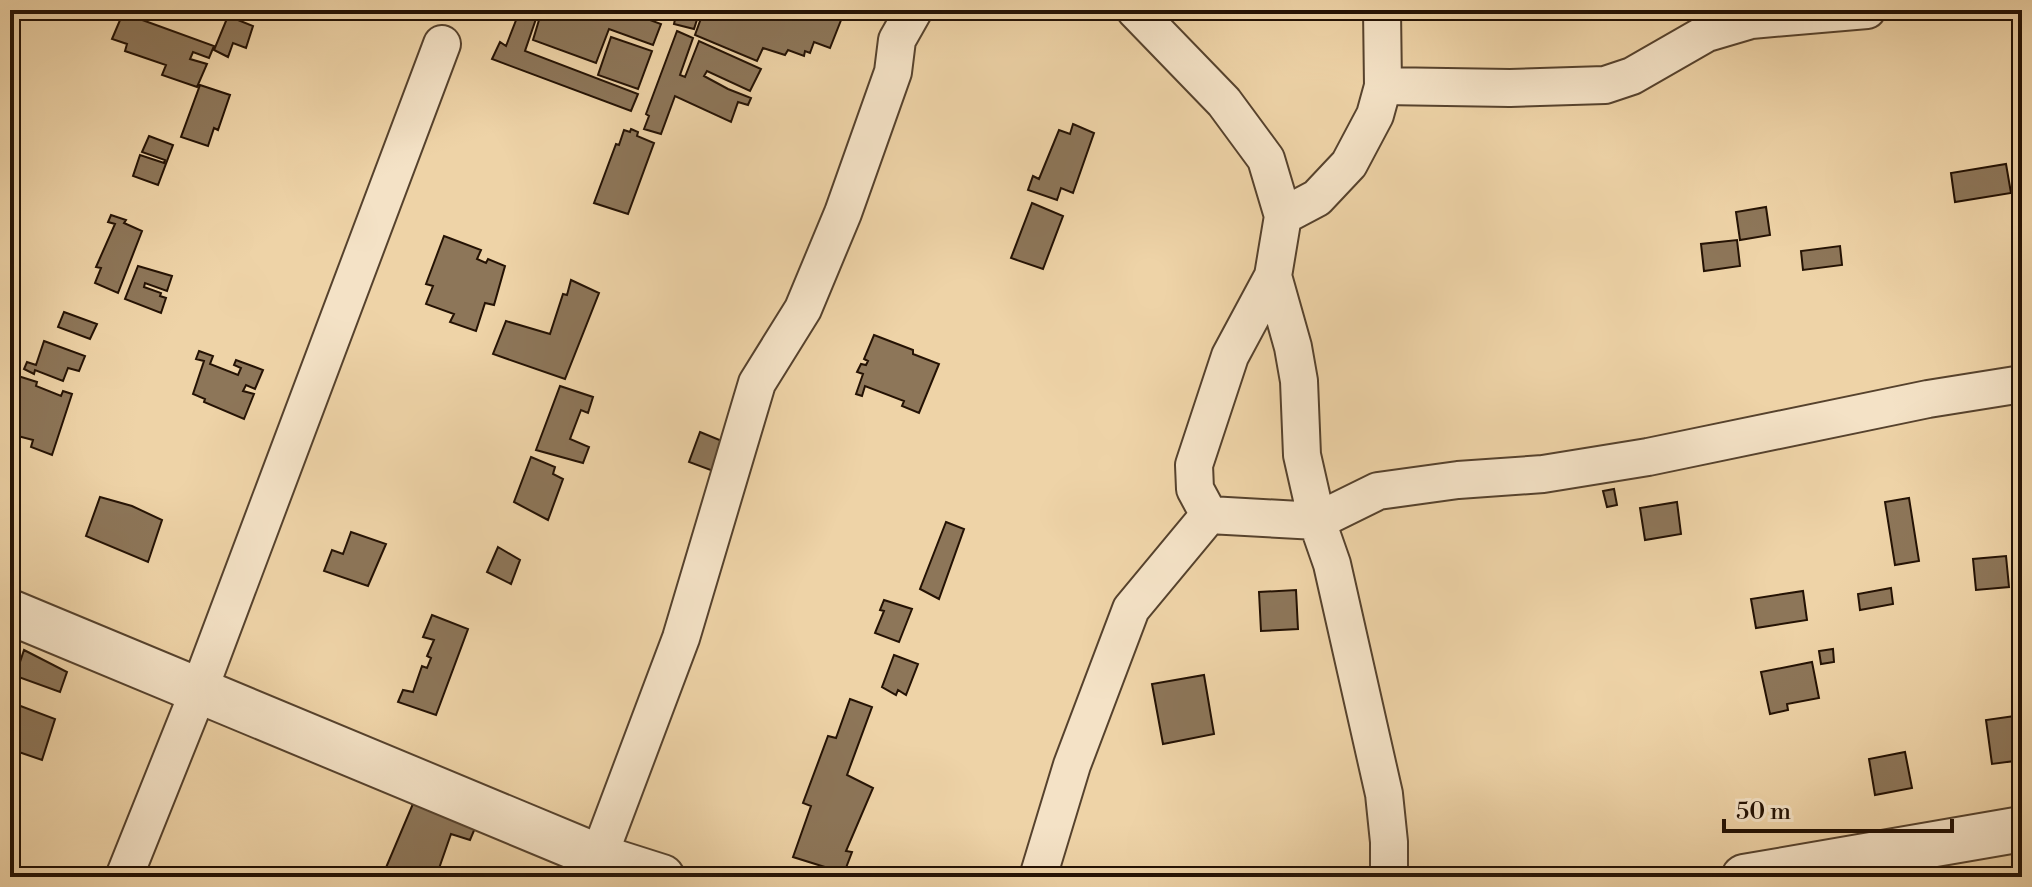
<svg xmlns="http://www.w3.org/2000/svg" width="2032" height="887" viewBox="0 0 2032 887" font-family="'Libre Bodoni',serif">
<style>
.building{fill:#8d7659;stroke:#241204;stroke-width:2}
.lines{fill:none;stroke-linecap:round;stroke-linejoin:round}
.minor-casing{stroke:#56422d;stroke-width:40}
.tertiary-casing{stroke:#56422d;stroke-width:48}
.minor{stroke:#f4e2c6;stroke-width:36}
.tertiary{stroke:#f4e2c6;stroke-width:44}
</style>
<rect width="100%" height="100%" fill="#eed3a7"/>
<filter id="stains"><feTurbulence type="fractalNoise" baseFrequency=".0025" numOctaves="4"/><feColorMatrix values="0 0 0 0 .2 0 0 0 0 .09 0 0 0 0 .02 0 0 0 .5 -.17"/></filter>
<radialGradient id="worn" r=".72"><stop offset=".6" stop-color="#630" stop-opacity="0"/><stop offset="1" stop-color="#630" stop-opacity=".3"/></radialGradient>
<!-- building -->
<path class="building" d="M520 10 538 13 525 51 638 94 631 111 492 59 500 42 506 46Z
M542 10H623L661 24 653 45 609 29 596 63 533 40Z
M677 10H700L694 29 674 24Z
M704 10H845L830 48 814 42 810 53 805 51 804 56 788 50 785 55 763 48 757 61 695 35Z
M123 13 214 46 209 58 193 52 190 59 207 64 197 87 162 75 166 65 125 51 127 44 112 39Z
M228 16 253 26 246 48 233 43 228 57 214 50Z
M677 31 693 38 680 75 685 77 699 41 761 69 750 91 707 71 704 76 728 89 751 98 748 105 738 102 731 122 675 96 661 134 644 129 649 116 646 114Z
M611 37 652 51 638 89 598 75Z
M200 85 230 95 218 130 214 128 208 146 181 137Z
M1073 124 1094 133 1073 193 1061 188 1057 200 1028 190 1033 176 1039 179 1059 130 1070 134Z
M631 129 638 132 637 136 654 143 628 214 594 203 616 144 619 145 624 130 630 132Z
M149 136 173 145 158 185 133 176 140 155 164 163 165 160 142 152Z
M2006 164 2011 193 1955 202 1951 173Z
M1032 203 1063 216 1043 269 1011 258Z
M1766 207 1770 235 1740 240 1736 212Z
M111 215 126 220 124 223 142 231 118 293 95 283 101 268 96 267 115 224 108 222Z
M444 236 481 250 477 259 486 263 488 259 505 266 494 305 485 303 476 331 450 322 454 314 426 304 433 286 426 284Z
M1737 240 1740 266 1704 271 1701 244Z
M1840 246 1842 265 1803 270 1801 251Z
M138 266 172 276 167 291 145 283 144 287 161 293 160 296 166 298 161 313 125 299Z
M571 280 599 293 565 379 493 354 506 321 550 334 563 294 567 295Z
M64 312 97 324 90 339 58 327Z
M874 335 913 350V354L939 364 919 413 902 406 904 401 865 386 862 396 856 394 863 374 857 372 861 364 866 365 868 361 864 359Z
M44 341 85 356 79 371 68 368 63 381 35 370 34 374 24 369 27 362 36 365Z
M199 351 213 356 210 364 238 375 241 368 234 365 236 360 263 370 255 389 246 385 243 391 254 394 244 419 204 402 205 399 193 394 204 361 196 359Z
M18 376 37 382 36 386 61 396 63 391 72 394 52 455 31 447 33 440 10 434V397L13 398Z
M560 386 593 397 588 413 581 410 570 439 589 447 583 463 536 450Z
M700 432 727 443 716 472 689 462Z
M531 457 555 467 553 474 563 479 548 520 514 502Z
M1614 489 1617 505 1607 507 1603 491Z
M100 497 132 506 162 520 148 562 86 536Z
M1909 498 1919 561 1895 565 1885 502Z
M1677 502 1681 534 1645 540 1640 508Z
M946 522 964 529 939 599 920 589Z
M351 532 386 544 368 586 324 571 332 550 343 554Z
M498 547 520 560 511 584 487 572Z
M2006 556 2009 587 1976 590 1973 559Z
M1891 588 1893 604 1860 610 1858 594Z
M1296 590 1298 629 1261 631 1259 592Z
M1803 591 1807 620 1756 628 1751 599Z
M884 600 912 609 899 642 875 633 884 611 880 610Z
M432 615 468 629 436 715 398 702 403 690 413 692 422 666 427 668 431 658 427 656 434 640 423 637Z
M1833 649 1834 662 1821 664 1819 651Z
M24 650 67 672 60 692 16 676 10 694V662L19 665Z
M894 655 918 664 906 695 898 690 896 695 882 687Z
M1812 662 1819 698 1787 704 1788 710 1770 714 1761 672Z
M1204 675 1214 734 1163 744 1152 684Z
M850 699 872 707 847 775 873 788 846 851 852 852 844 873 793 857 811 806 803 803 828 736 836 738Z
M10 702 55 719 42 760 10 749Z
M2022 715V760L1992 764 1986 720Z
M1905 752 1912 788 1875 795 1869 759Z
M415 799 478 821 470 840 451 834 436 877H382Z
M1226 867 1227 877H1189L1188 871Z"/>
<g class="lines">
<defs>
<path id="minor" d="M1135 10 1224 102 1266 159 1283 216
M1383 86 1510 88 1605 85 1632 76 1707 33 1751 20 1867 10
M1273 276 1293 347 1299 381 1302 455 1317 521 1332 564 1384 794 1389 842V877
M1209 515 1317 521 1378 491 1458 480 1543 474 1648 457 1928 399 2022 384
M1209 515 1195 489 1194 465 1230 356 1273 276 1283 216 1317 198 1349 164 1375 115 1383 86 1382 10
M124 877 199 690 442 44
M591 877 681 638 757 383 803 309 843 213 893 72 897 40 914 10
M1038 877 1072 765 1131 609 1209 515"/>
<path id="tertiary" d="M10 612 599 857 662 877
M1744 877 2022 829"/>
</defs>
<!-- minor casing -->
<use href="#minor" class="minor-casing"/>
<!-- tertiary casing -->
<use href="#tertiary" class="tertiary-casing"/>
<!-- minor -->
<use href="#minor" class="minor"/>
<!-- tertiary -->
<use href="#tertiary" class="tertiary"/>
</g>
<!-- margin -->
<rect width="2032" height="887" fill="none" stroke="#eed3a7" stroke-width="40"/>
<rect x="12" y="12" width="2008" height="863" fill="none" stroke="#241204" stroke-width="4"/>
<rect x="20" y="20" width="1992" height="847" fill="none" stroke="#241204" stroke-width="2"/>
<!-- scale -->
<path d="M1724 819v12h228v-12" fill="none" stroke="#241204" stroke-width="4"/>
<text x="1736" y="819" font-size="24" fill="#241204" stroke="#f4e2c6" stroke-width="6" paint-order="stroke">50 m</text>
<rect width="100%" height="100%" filter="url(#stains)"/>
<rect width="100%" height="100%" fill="url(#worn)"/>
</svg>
